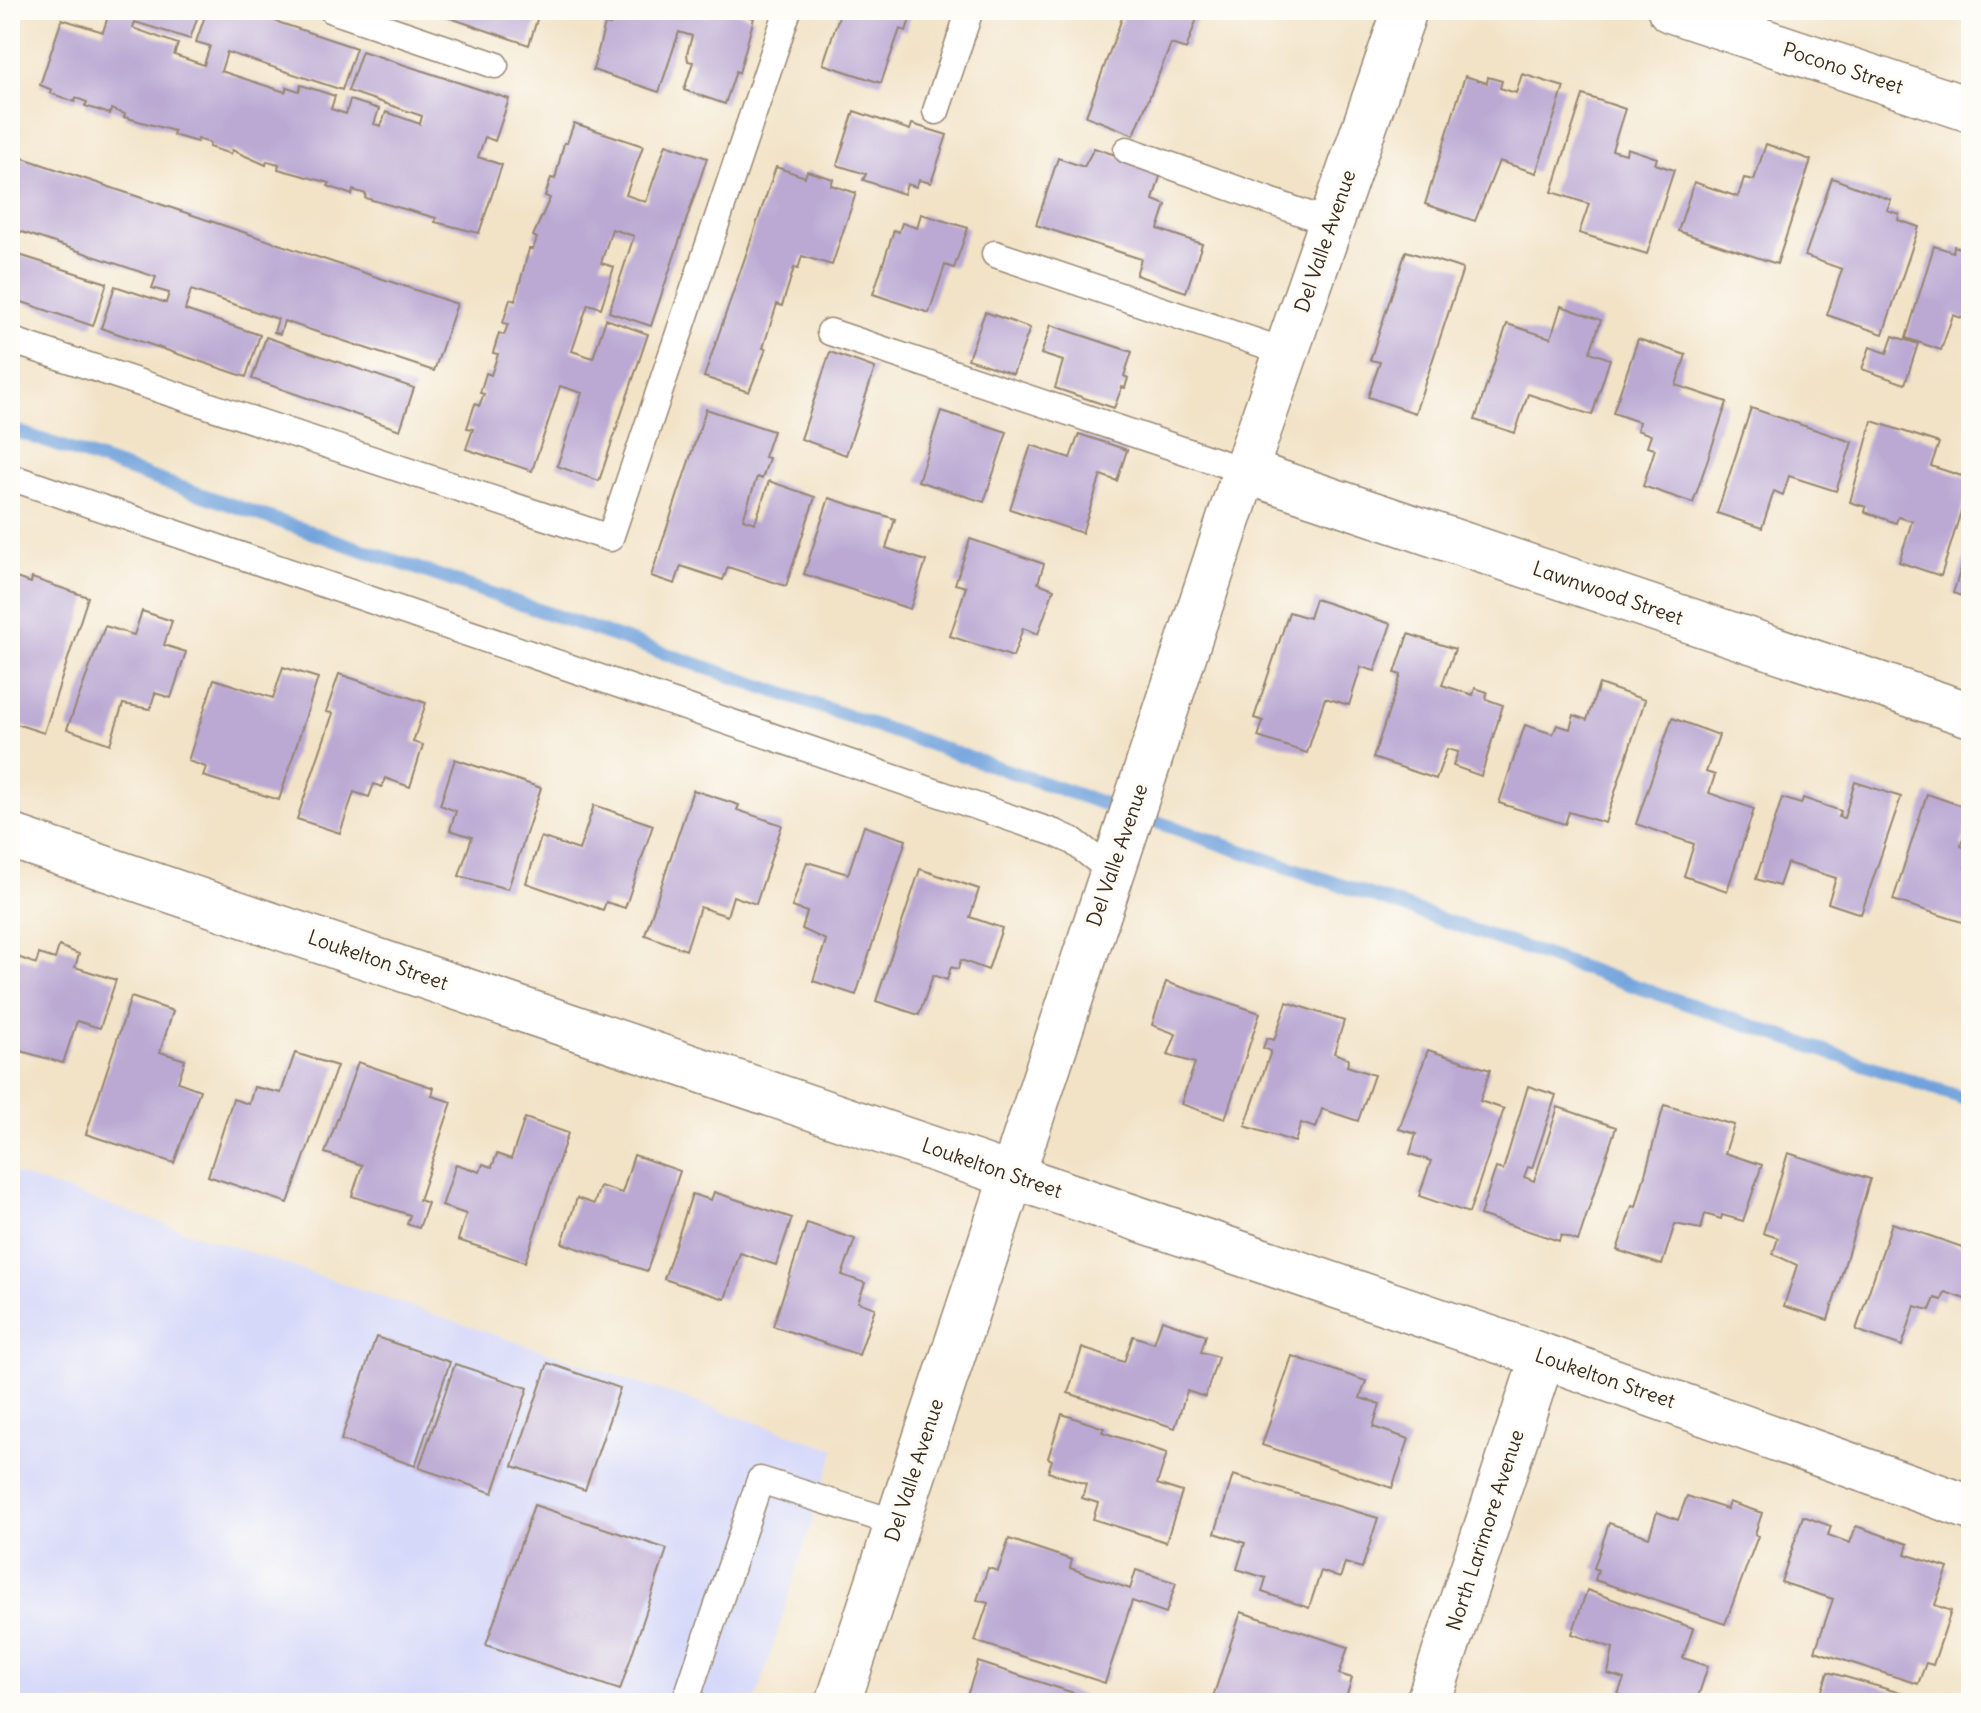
<svg xmlns="http://www.w3.org/2000/svg" width="1981" height="1713" viewBox="0 0 1981 1713" font-family="Delius,sans-serif">
<style>
.built{fill:#d5d8f9}
.lines{fill:none;stroke-linecap:round;stroke-linejoin:round}
.stream{stroke:#70a1db;stroke-width:14}
.building{fill:#bba9d3}
.service-casing{stroke:#968672;stroke-width:29}
.minor-casing{stroke:#968672;stroke-width:47}
.tertiary-casing{stroke:#968672;stroke-width:47}
.service{stroke:#fff;stroke-width:26}
.minor{stroke:#fff;stroke-width:44}
.tertiary{stroke:#fff;stroke-width:44}
.labels{text-anchor:middle;stroke-width:7;stroke-linejoin:round;paint-order:stroke}
.street-label{font-size:20px;fill:#3b2a1e;stroke:#fdfcf7}
</style>
<rect width="100%" height="100%" fill="#fdfcf7"/>
<filter id="ink" filterUnits="userSpaceOnUse"><feTurbulence type="fractalNoise" baseFrequency=".0125" numOctaves="2"/><feDisplacementMap in="SourceGraphic" scale="16" xChannelSelector="R" yChannelSelector="G"/><feConvolveMatrix kernelMatrix="1 2 1 2 8 2 1 2 1" color-interpolation-filters="sRGB"/></filter>
<filter id="wash" filterUnits="userSpaceOnUse"><feTurbulence type="fractalNoise" baseFrequency=".006" numOctaves="4" result="noise"/><feDisplacementMap in="SourceGraphic" scale="32" xChannelSelector="R" yChannelSelector="G"/><feGaussianBlur stdDeviation="1.8" result="paint"/><feColorMatrix in="noise" values="0 0 0 0 0 0 0 0 0 0 0 0 0 0 0 0 0 1.4 0 .05"/><feComposite in="paint" operator="in"/></filter>
<g filter="url(#wash)">
<rect width="100%" height="100%" fill="#f2e3c7"/>
<!-- built -->
<path class="built" d="M10 1172 835 1449 755 1703H10Z"/>
<g class="lines">
<!-- stream -->
<path class="stream" d="M10 429 1971 1101"/>
</g>
<g id="blocks">
<!-- building -->
<path class="building" d="M110 10H200L190 39 135 22 133 28 178 44 174 55 204 65 210 46 196 42 207 10H241L356 48 342 90 227 52 221 71 285 92 287 87 299 91 301 85 335 96 331 109 346 114 350 100 379 109 374 124 381 126 386 112 420 124 422 116 348 91 362 51 509 99 495 141 485 137 478 157 502 165 479 233 435 222 436 218 365 198 366 194 353 190 352 195 328 186 330 183 278 169 279 164 267 161 266 165 232 150 231 154 209 147 210 143 198 139 197 142 173 135 174 131 124 117 125 114 111 109 110 114 85 106 87 102 76 98 75 102 50 93 52 90 40 85 62 19 103 32Z
M427 10H540L529 45Z
M615 10H686L708 17 710 10H729L754 18 739 73 736 71 725 104 684 90 693 62 688 61 687 54 692 36 679 32 659 92 593 70 605 24 610 25Z
M841 10H913L906 31 900 29 881 83 823 64Z
M1125 10H1200L1186 49 1171 44 1134 135 1086 116Z
M1522 74 1564 87 1536 173 1499 161 1475 221 1425 204 1465 76 1487 83 1488 77 1502 81 1500 88 1516 93Z
M1583 95 1625 109 1612 150 1626 154 1627 148 1657 158 1655 164 1674 170 1647 254 1579 233 1589 204 1552 192Z
M854 111 910 130 912 124 947 135 931 183 919 180 916 187 907 184 904 194 863 180 866 174 837 165Z
M574 123 643 146 626 195 646 202 666 144 707 158 651 326 609 312 634 236 612 229 601 263 614 267 601 308 588 304 572 351 593 358 606 319 648 334 599 481 557 466 582 393 560 386 532 471 466 449 473 429 467 428 475 404 479 406 484 394 480 393 486 373 491 375 498 354 493 353 499 333 504 335 508 324 503 323 510 299 515 301 529 249H533L537 238 533 236 550 198 545 196 551 178 555 179 564 143H567Z
M1766 144 1811 160 1777 264 1678 231 1694 182 1738 197 1744 178 1754 180Z
M1094 148 1162 170 1153 200 1166 205 1158 229 1202 244 1186 292 1136 275 1141 259 1036 225 1058 158 1084 167Z
M17 156 457 304 434 371 284 321 280 334 274 332 278 319 191 290 185 310 260 335 246 377 101 328 115 286 166 303 169 293 152 288 156 277 10 228V175Z
M776 167 805 177 807 171 833 179 831 185 856 193 832 265 802 256 798 269 794 268 782 306 777 304 763 348 766 349 749 392 704 377Z
M1832 178 1891 200 1887 210 1899 214 1898 220 1919 227 1883 334 1827 315 1842 269 1805 256Z
M921 214 968 228 954 268 945 265 929 313 873 294 894 230 899 232 902 223 917 228Z
M1934 246 1953 252 1954 246 1971 252V321L1953 315 1941 350 1906 338Z
M1406 251 1463 269 1415 413 1368 397 1380 362 1370 360Z
M10 252 107 283 93 326 10 298Z
M1561 306 1601 320 1590 352 1610 359 1592 415 1528 394 1515 433 1475 420 1507 324 1551 338Z
M985 312 1030 328 1013 374 968 359Z
M1051 325 1132 352 1124 376 1128 378 1125 388 1122 387 1114 408 1055 388 1063 361 1041 354Z
M1893 336 1918 344 1905 384 1862 369 1870 347 1887 353Z
M266 337 414 388 400 430 252 379Z
M1638 339 1686 355 1676 385 1727 402 1693 503 1643 486 1655 449 1647 447 1651 435 1637 430 1639 422 1613 413Z
M830 352 875 368 846 455 801 439Z
M1751 408 1852 442 1836 491 1789 476 1783 495 1774 491 1762 528 1717 513Z
M706 409 773 431 764 457 769 458 762 479 757 477 743 519 755 523 769 481 815 497 786 586 728 567 723 580 681 566 675 584 651 576Z
M941 411 1007 432 984 502 918 481Z
M1872 421 1939 443 1931 466 1971 479 1941 576 1899 562 1912 521 1898 517 1896 523 1865 512 1866 507 1850 502Z
M1079 434 1127 450 1117 481 1101 475 1082 533 1010 509 1031 445 1070 458Z
M829 498 895 519 886 548 926 561 910 609 804 574Z
M970 539 1044 564 1038 583 1054 589 1038 634 1023 628 1013 657 950 636 966 587 955 584Z
M1970 541H1971V599L1953 593Z
M10 576 31 583 32 578 88 597 44 733 10 722V696L16 679 10 677Z
M1315 599 1391 624 1375 671 1361 667 1349 705 1325 698 1307 753 1258 737 1263 721 1254 718 1289 612 1309 618Z
M142 611 172 621 164 645 186 652 171 698 155 693 150 709 123 704 110 744 67 729 105 626 134 635Z
M1408 634 1455 649 1442 685 1473 695 1475 688 1487 692 1486 699 1503 705 1481 776 1453 766 1458 752 1447 749 1436 779 1373 758 1401 675 1395 673Z
M283 667 318 678 279 800 203 776 206 767 188 761 214 679 273 698Z
M339 674 426 703 413 742 423 745 410 787 385 778 382 787 374 784 369 797 354 792 340 833 297 819 333 713 326 712Z
M1599 684 1645 700 1605 823 1569 812 1565 824 1499 803 1525 725 1553 734 1557 725 1570 729 1574 715 1587 720Z
M1672 718 1719 735 1706 772 1715 775 1709 793 1754 809 1727 891 1684 876 1694 844 1636 824Z
M455 759 541 788 508 889 459 876 472 837 450 830 456 811 440 805Z
M1855 782 1901 797 1861 914 1828 903 1836 878 1787 863 1779 886 1756 879 1782 798 1801 804 1803 798 1841 811 1839 817 1844 818Z
M693 790 739 805 737 810 782 825 756 904 733 896 727 916 700 907 686 950 645 935Z
M1927 794 1971 809 1961 846 1971 849 1965 868 1971 870V925L1893 900Z
M594 805 653 825 625 908 606 902 603 910 526 883 541 837 579 850Z
M864 826 906 840 856 995 813 981 826 940 802 929 807 912 792 907 807 862 848 874Z
M920 869 979 889 970 917 1002 928 988 970 961 960 958 969 951 967 947 980 933 975 919 1015 876 1001Z
M59 946 79 954 75 967 116 980 100 1028 77 1021 63 1063 10 1048V982L18 957 36 964 39 954 55 959Z
M1166 982 1260 1013 1225 1119 1181 1104 1195 1063 1168 1055 1176 1034 1152 1025Z
M131 997 173 1011 160 1052 185 1060 178 1082 200 1090 174 1163 86 1134Z
M1287 1002 1344 1021 1334 1053 1349 1059 1347 1066 1374 1075 1358 1121 1322 1109 1316 1128 1301 1123 1295 1142 1245 1126 1271 1051 1263 1048 1267 1038 1274 1040Z
M1428 1050 1490 1070 1480 1101 1504 1109 1469 1213 1419 1196 1431 1161 1410 1154 1416 1134 1399 1129Z
M295 1053 337 1066 288 1203 208 1176 233 1099 249 1104 254 1087 281 1093Z
M358 1062 434 1088 432 1096 452 1102 419 1200 428 1203 419 1228 407 1224 410 1215 352 1196 362 1165 325 1153Z
M1528 1086 1556 1095 1532 1168 1528 1167 1524 1177 1534 1181 1558 1107 1616 1127 1578 1241 1561 1235 1559 1241 1480 1215 1496 1168 1503 1170Z
M1664 1105 1734 1125 1725 1153 1762 1165 1743 1221 1722 1215 1721 1219 1705 1214 1701 1229 1675 1224 1662 1265 1617 1250 1632 1206 1636 1207Z
M525 1118 568 1133 525 1262 458 1240 466 1214 442 1206 456 1164 480 1172 483 1164 492 1167 497 1154 511 1159Z
M1788 1153 1870 1179 1828 1320 1784 1306 1797 1265 1773 1254 1778 1238 1763 1233Z
M634 1155 680 1171 647 1271 562 1243 577 1198 594 1204 600 1186 622 1193Z
M714 1192 792 1218 776 1265 740 1253 725 1299 664 1279 692 1194 711 1200Z
M807 1223 855 1239 842 1275 865 1283 858 1302 875 1308 859 1355 773 1326Z
M1892 1223 1971 1250V1301L1945 1292 1942 1300 1935 1298 1930 1310 1915 1306 1902 1346 1856 1330Z
M1162 1320 1206 1335 1201 1352 1218 1357 1205 1397 1187 1391 1175 1428 1068 1393 1082 1348 1124 1362 1133 1336 1154 1343Z
M376 1337 450 1362 415 1466 341 1440Z
M1292 1356 1366 1381 1360 1398 1380 1404 1373 1427 1409 1439 1392 1488 1262 1445Z
M548 1363 620 1388 585 1490 513 1466Z
M455 1364 528 1388 493 1493 419 1468Z
M1062 1414 1104 1428 1102 1432 1167 1453 1157 1484 1182 1492 1166 1542 1093 1519 1098 1503 1082 1498 1086 1484 1048 1472 1052 1460 1048 1458Z
M1233 1475 1378 1518 1362 1568 1345 1563 1340 1578 1321 1571 1309 1608 1262 1592 1266 1578 1237 1569 1245 1543 1215 1533Z
M1687 1496 1727 1509 1729 1502 1762 1513 1755 1534 1758 1536 1725 1624 1595 1580 1598 1570 1594 1568 1609 1523 1649 1537 1657 1512 1678 1520Z
M534 1505 667 1549 620 1690 486 1645Z
M1803 1516 1831 1526 1828 1535 1850 1543 1856 1526 1908 1544 1905 1554 1948 1568 1935 1605 1951 1611 1933 1665 1926 1663 1918 1684 1815 1651 1833 1599 1781 1582Z
M1009 1539 1072 1560 1070 1568 1130 1589 1136 1570 1176 1583 1166 1613 1132 1601 1105 1683 975 1641 988 1603 977 1600 988 1568 998 1571Z
M1587 1590 1693 1628 1683 1658 1708 1666 1696 1703H1644L1618 1694 1624 1679 1608 1674 1613 1648 1572 1634Z
M1241 1612 1348 1647 1339 1674 1352 1678 1344 1703H1211Z
M978 1662 1086 1697 1084 1703H954L956 1696 966 1699Z
M1828 1672 1911 1696 1909 1703H1818Z"/>
</g>
</g>
<g filter="url(#ink)">
<use href="#blocks" fill-opacity="0" stroke="#968672" stroke-width="2"/>
<g class="lines">
<defs>
<path id="service" d="M332 10 495 65
M936 111 970 10
M1127 150 1331 223
M995 254 1286 352
M830 332 1245 471
M10 340 610 538 788 10
M10 477 1055 833 1073 841 1111 871
M685 1703 760 1480 896 1523"/>
<path id="minor" d="M1670 10 1971 110
M1245 471 1971 715
M10 836 1543 1356 1971 1508
M1428 1703 1543 1356"/>
<path id="tertiary" d="M838 1703 1245 471 1405 10"/>
</defs>
<!-- service casing -->
<use href="#service" class="service-casing"/>
<!-- minor casing -->
<use href="#minor" class="minor-casing"/>
<!-- tertiary casing -->
<use href="#tertiary" class="tertiary-casing"/>
<!-- service -->
<use href="#service" class="service"/>
<!-- minor -->
<use href="#minor" class="minor"/>
<!-- tertiary -->
<use href="#tertiary" class="tertiary"/>
</g>
</g>
<g class="labels">
<!-- street labels -->
<g class="street-label">
<text transform="translate(1843 68) rotate(18)" y="7">Pocono Street</text>
<text transform="translate(1325 241) rotate(-71)" y="7">Del Valle Avenue</text>
<text transform="translate(1608 593) rotate(19)" y="7">Lawnwood Street</text>
<text transform="translate(1117 855) rotate(-71)" y="7">Del Valle Avenue</text>
<text transform="translate(378 960) rotate(19)" y="7">Loukelton Street</text>
<text transform="translate(992 1168) rotate(19)" y="7">Loukelton Street</text>
<text transform="translate(1605 1378) rotate(19)" y="7">Loukelton Street</text>
<text transform="translate(914 1470) rotate(-72)" y="7">Del Valle Avenue</text>
<text transform="translate(1485 1530) rotate(-72)" y="7">North Larimore Avenue</text>
</g>
</g>
<!-- margin -->
<rect width="1981" height="1713" fill="none" stroke="#fdfcf7" stroke-width="40"/>
</svg>
